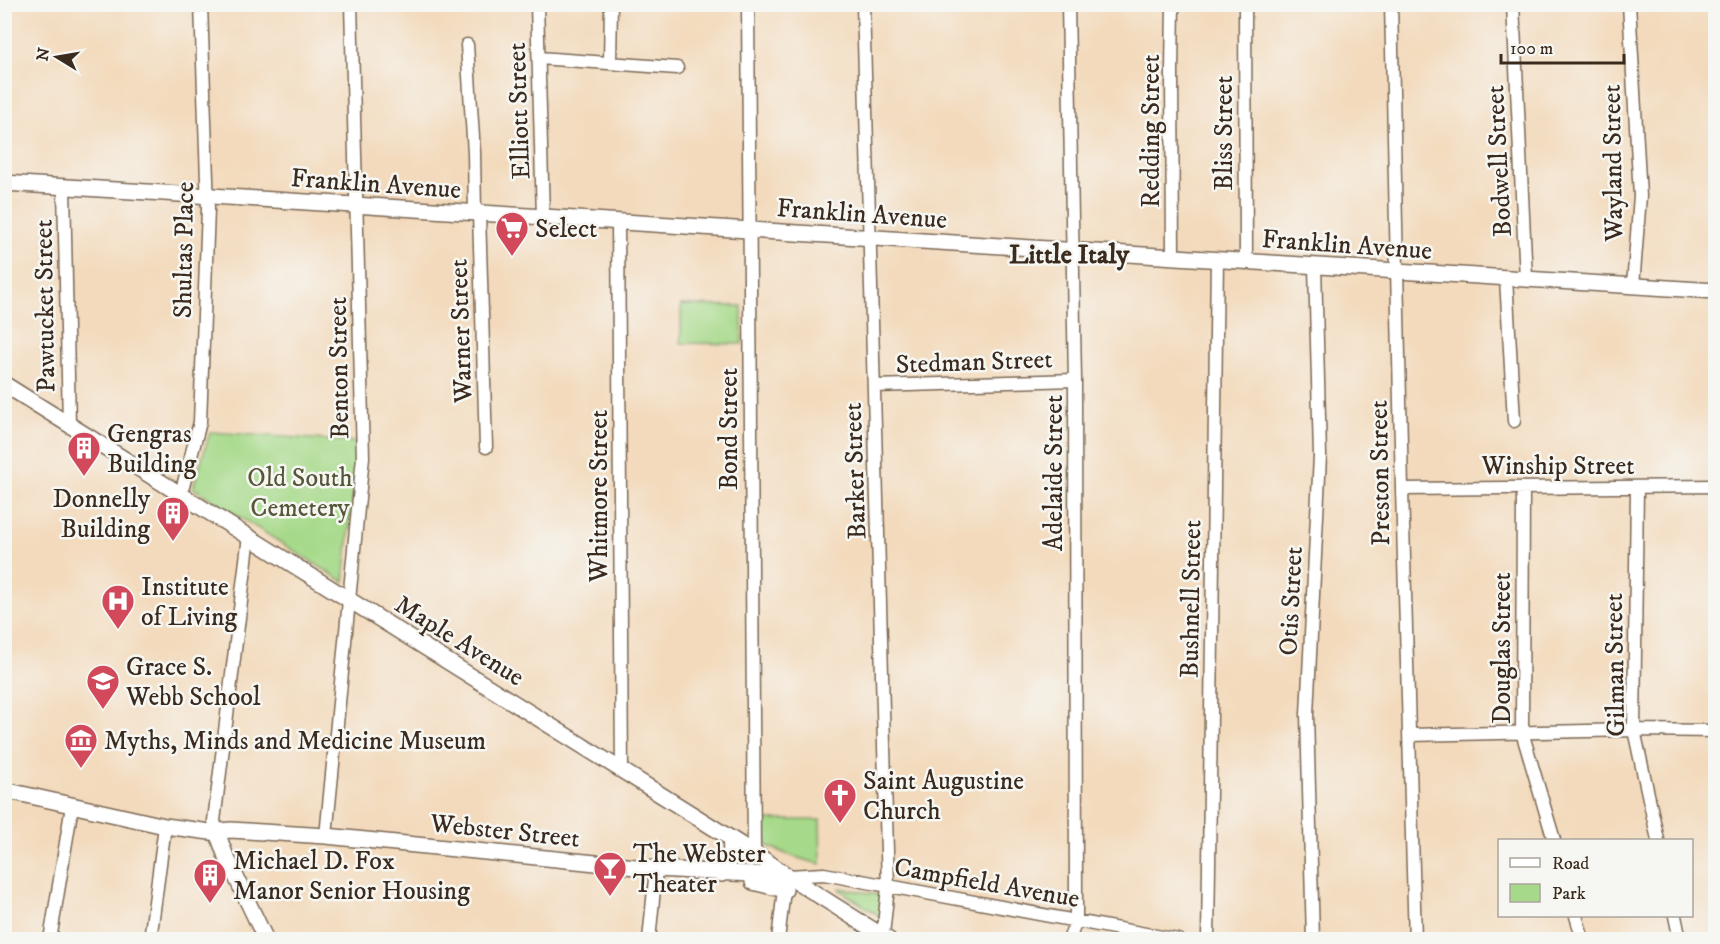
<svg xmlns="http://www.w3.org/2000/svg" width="1720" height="944" viewBox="0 0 1720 944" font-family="'IM FELL DW Pica',serif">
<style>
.green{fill:#a6d989;stroke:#708254;stroke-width:1.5}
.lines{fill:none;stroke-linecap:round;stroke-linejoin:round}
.minor-casing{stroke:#7b6855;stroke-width:15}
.major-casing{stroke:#7b6855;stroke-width:18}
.minor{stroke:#fff;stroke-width:12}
.major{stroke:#fff;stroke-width:15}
.labels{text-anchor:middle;stroke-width:5;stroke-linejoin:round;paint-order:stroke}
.street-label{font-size:26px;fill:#3b2a1e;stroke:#f6f6f2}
.poi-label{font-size:26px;fill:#3b2a1e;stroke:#f6f6f2;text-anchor:start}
.park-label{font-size:26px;fill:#565639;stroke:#f6f6f2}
.neighbourhood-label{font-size:27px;font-weight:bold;fill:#3b2a1e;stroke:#f6f6f2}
</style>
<rect width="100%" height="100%" fill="#f6f6f2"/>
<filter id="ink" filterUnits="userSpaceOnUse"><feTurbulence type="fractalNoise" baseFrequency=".0167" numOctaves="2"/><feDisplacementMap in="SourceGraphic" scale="12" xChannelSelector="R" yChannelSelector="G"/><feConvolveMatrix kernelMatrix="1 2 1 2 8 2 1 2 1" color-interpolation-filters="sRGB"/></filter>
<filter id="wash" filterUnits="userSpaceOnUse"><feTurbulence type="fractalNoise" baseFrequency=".008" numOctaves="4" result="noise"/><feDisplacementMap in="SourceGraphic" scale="24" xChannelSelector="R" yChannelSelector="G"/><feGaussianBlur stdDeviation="1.35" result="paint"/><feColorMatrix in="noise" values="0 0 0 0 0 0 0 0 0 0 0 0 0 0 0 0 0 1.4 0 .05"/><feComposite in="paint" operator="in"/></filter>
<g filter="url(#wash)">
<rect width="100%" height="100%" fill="#f3dabc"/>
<!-- green -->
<path class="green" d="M681 305 742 306V344L681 343Z
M210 432 356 442 357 455 344 582 193 488Z
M765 820H820L821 864C801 860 784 854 766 845Z
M840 888 881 895V917L840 890Z"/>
</g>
<g filter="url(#ink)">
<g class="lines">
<defs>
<path id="minor" d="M537 4 543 217
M748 4 754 853
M863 4 888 887 883 935
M1068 4 1075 380 1076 912V921L1069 940
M1245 4 1246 261
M1391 4 1402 489 1415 940
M1513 4 1526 279
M1629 4 1640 196 1633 286
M467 45 474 153 475 213
M539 58 677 68
M610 63 611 4
M64 187 69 424
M479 213 486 447
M618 222 622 770
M1173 257 1172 71 1173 4
M1506 278 1514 421
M875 386 1075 380
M1637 487 1634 730 1658 840
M1523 488 1522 732 1554 840
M1402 489 1716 486
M181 494 200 422 208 209 201 4
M1410 735 1634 730 1716 731
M217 832 214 821 249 536
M326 836 363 457 351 4
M1576 916 1583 940
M1675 916 1680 940
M50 940 72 806
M150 940 165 826
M649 940 656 869
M778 940 783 898 788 876 824 874 1178 940
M1208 940 1217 259
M1313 940 1307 714 1320 456 1315 266"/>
<path id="major" d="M4 183 1716 291
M4 384 754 853 788 876 889 940
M4 790 165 826 210 832 231 830 326 836 656 869 788 876
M217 832 225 854 266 940
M722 874C730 862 732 852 730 838
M753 882 785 890"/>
</defs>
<!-- minor casing -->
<use href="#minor" class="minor-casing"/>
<!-- major casing -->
<use href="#major" class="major-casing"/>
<!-- minor -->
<use href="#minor" class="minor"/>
<!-- major -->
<use href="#major" class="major"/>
</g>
</g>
<!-- icons -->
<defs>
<symbol id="supermarket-pin" viewBox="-11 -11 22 30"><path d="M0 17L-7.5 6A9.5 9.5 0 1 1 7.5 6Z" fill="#d1495b" stroke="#f6f6f2"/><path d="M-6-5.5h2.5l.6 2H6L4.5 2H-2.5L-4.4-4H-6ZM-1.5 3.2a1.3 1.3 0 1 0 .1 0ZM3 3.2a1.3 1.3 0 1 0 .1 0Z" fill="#fff"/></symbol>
<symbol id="building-pin" viewBox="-11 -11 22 30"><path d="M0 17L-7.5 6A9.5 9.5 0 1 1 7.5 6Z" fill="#d1495b" stroke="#f6f6f2"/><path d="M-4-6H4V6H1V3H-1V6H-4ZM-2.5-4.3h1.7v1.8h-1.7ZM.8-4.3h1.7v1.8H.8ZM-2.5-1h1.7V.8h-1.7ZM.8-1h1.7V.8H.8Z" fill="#fff"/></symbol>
<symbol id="hospital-pin" viewBox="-11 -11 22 30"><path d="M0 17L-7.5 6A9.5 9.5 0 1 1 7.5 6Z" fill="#d1495b" stroke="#f6f6f2"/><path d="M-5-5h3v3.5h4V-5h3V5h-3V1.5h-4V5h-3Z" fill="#fff"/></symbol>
<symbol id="school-pin" viewBox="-11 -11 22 30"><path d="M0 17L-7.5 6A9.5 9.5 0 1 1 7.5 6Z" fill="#d1495b" stroke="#f6f6f2"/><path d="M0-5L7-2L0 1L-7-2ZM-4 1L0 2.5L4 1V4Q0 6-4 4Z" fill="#fff"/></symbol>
<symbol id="museum-pin" viewBox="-11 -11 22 30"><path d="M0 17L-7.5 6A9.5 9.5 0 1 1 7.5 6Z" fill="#d1495b" stroke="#f6f6f2"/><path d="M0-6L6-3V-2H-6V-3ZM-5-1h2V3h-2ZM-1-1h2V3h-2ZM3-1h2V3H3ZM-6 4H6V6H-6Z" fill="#fff"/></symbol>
<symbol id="church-pin" viewBox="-11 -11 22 30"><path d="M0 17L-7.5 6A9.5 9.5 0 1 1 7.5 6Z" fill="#d1495b" stroke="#f6f6f2"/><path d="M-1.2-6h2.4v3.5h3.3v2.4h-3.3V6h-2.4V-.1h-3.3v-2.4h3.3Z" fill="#fff"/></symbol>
<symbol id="bar-pin" viewBox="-11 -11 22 30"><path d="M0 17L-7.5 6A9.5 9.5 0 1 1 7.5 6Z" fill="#d1495b" stroke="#f6f6f2"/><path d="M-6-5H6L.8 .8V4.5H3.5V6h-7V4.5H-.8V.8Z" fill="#fff"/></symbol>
</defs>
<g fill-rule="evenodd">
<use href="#supermarket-pin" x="493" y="209" width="38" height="52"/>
<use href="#building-pin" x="65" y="429" width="38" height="52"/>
<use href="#building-pin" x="154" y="494" width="38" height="52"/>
<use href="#hospital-pin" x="99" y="582" width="38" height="52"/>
<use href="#school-pin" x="84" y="662" width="38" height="52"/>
<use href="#museum-pin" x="62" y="721" width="38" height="52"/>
<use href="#church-pin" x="821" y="776" width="38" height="52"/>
<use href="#bar-pin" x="591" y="849" width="38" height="52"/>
<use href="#building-pin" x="191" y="856" width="38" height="52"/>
</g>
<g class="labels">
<!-- street labels -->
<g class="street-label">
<text transform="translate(518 111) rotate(-92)" y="9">Elliott Street</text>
<text transform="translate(1150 131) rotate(-90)" y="9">Redding Street</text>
<text transform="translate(1223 133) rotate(-90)" y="9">Bliss Street</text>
<text transform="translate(1498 161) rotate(-93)" y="9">Bodwell Street</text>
<text transform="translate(1612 163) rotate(-91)" y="9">Wayland Street</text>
<text transform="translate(376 183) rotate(4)" y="9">Franklin Avenue</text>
<text transform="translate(862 213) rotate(4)" y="9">Franklin Avenue</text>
<text transform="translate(1347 244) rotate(4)" y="9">Franklin Avenue</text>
<text transform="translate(183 250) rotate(-89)" y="9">Shultas Place</text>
<text transform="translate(44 306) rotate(-91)" y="9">Pawtucket Street</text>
<text transform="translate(460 331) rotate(-92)" y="9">Warner Street</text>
<text transform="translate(974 361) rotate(-2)" y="9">Stedman Street</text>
<text transform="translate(338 368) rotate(-91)" y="9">Benton Street</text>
<text transform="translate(728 429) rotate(-90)" y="9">Bond Street</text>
<text x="1558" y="474">Winship Street</text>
<text transform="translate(854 471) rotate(-92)" y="9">Barker Street</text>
<text transform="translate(1053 473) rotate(-90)" y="9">Adelaide Street</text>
<text transform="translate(1379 473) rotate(-91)" y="9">Preston Street</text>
<text transform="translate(598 496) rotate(-90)" y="9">Whitmore Street</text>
<text transform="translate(1190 599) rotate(-89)" y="9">Bushnell Street</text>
<text transform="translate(1290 601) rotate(-87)" y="9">Otis Street</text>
<text transform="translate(460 640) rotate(32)" y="9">Maple Avenue</text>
<text transform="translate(1501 648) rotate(-90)" y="9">Douglas Street</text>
<text transform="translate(1614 665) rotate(-91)" y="9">Gilman Street</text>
<text transform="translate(505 830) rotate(6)" y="9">Webster Street</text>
<text transform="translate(987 882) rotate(10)" y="9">Campfield Avenue</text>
</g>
<!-- poi labels -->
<g class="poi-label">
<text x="535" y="237">Select</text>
<text x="107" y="442">Gengras<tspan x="107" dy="30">Building</tspan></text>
<text x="150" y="507" text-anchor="end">Donnelly<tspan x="150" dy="30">Building</tspan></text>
<text x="141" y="595">Institute<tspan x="141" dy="30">of Living</tspan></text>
<text x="126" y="675">Grace S.<tspan x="126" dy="30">Webb School</tspan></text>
<text x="104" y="749">Myths, Minds and Medicine Museum</text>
<text x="863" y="789">Saint Augustine<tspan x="863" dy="30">Church</tspan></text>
<text x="633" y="862">The Webster<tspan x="633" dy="30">Theater</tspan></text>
<text x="233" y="869">Michael D. Fox<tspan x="233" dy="30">Manor Senior Housing</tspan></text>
</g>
<!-- park labels -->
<g class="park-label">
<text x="300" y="486">Old South<tspan x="300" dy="30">Cemetery</tspan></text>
</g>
<!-- neighbourhood labels -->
<g class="neighbourhood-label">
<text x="1069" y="263">Little Italy</text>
</g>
</g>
<!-- margin -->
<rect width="1720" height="944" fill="none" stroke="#f6f6f2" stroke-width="24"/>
<!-- legend -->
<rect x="1498" y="839" width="195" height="78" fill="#f6f6f2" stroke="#aba49d" stroke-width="1.5"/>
<rect x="1510" y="858" width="30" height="9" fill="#ffffff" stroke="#aba49d" stroke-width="1.5"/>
<text x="1552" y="869" font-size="18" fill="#3b2a1e">Road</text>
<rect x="1510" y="884" width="30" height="18" fill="#a6d989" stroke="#aba49d" stroke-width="1.5"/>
<text x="1552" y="899" font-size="18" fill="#3b2a1e">Park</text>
<!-- north arrow -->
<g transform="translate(57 57) rotate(281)" stroke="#f6f6f2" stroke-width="4.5" paint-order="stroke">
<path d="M0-4.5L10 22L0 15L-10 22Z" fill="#3b2a1e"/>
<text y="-9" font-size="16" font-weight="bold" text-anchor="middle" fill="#3b2a1e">N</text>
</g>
<!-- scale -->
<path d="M1501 54v9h123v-9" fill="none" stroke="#3b2a1e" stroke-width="3"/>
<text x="1510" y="54" font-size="18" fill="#3b2a1e" stroke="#f6f6f2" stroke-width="4.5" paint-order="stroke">100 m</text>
</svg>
